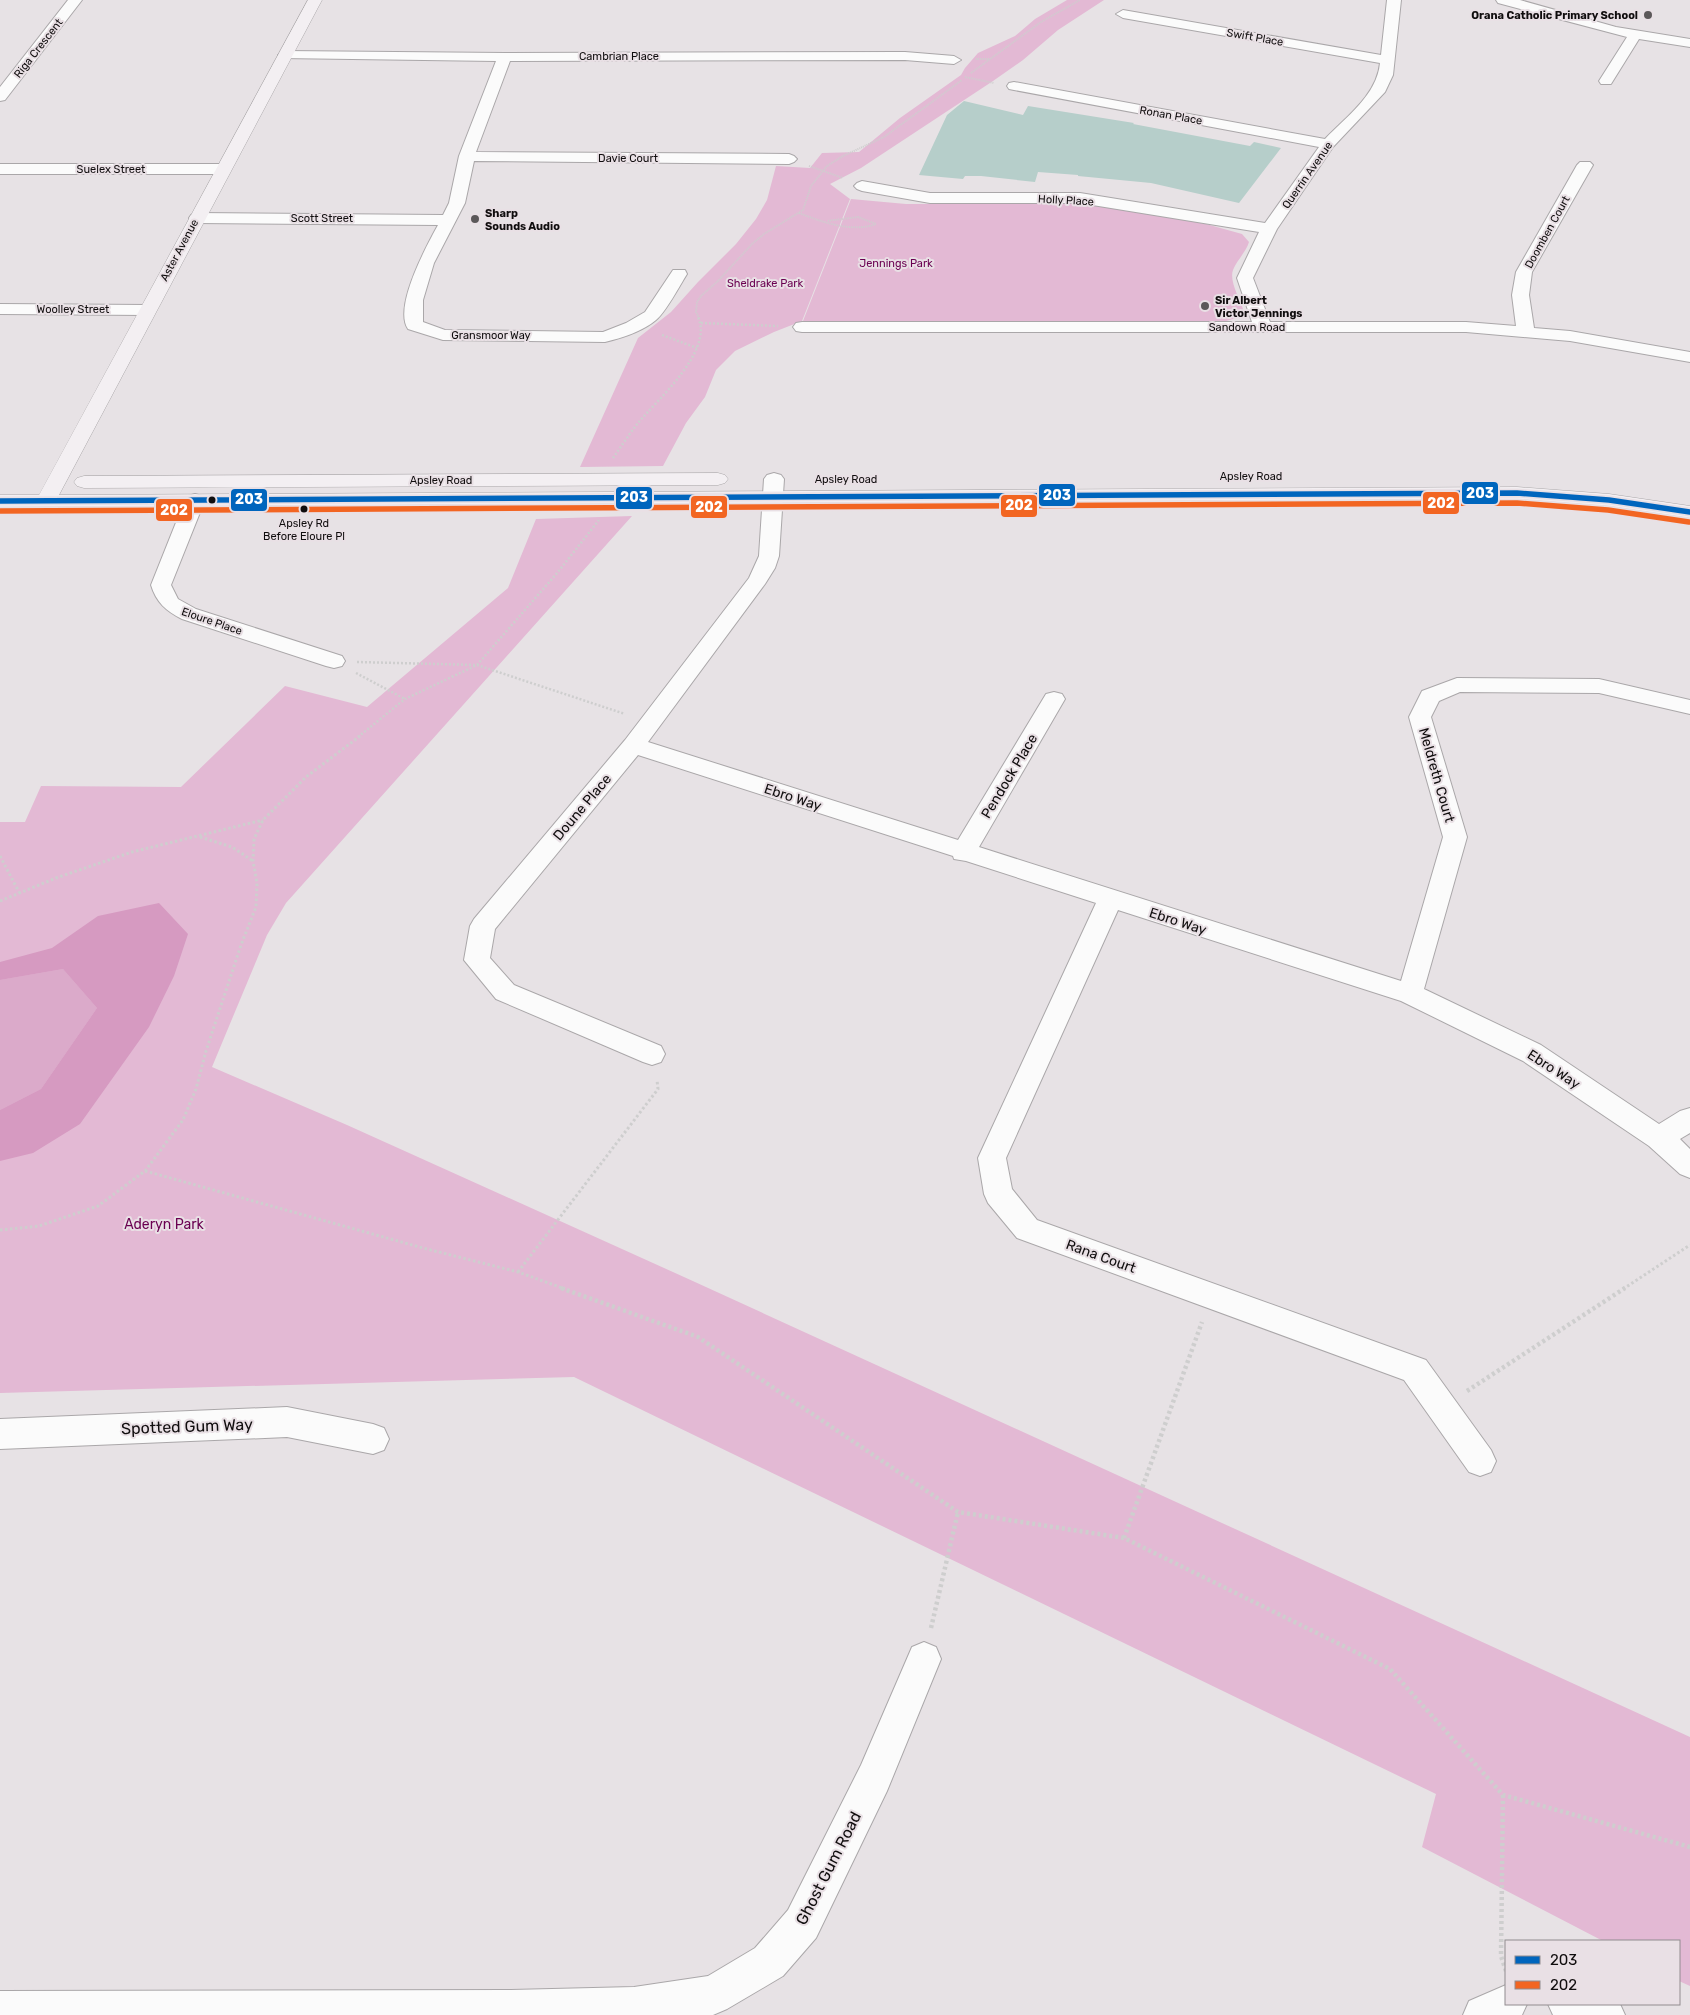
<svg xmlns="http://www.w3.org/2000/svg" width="1690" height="2015" viewBox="0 0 1690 2015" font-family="Rubik,sans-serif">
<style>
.green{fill:#e3b9d4}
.forest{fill:#dbaaca}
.water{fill:#d69ac1}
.building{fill:#b6ceca}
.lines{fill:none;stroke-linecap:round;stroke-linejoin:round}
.street-casing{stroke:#aaa7a9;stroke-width:2}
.secondary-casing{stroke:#aaa7a9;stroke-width:1}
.path-far3{stroke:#cecece;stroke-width:2;stroke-dasharray:1 1;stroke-linecap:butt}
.path-far2{stroke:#cecece;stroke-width:2.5;stroke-dasharray:2 2;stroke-linecap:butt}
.path-far1{stroke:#cecece;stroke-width:3;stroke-dasharray:2.5 2.5;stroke-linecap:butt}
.path{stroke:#cecece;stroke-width:4.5;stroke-dasharray:3 3;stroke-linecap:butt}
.street{fill:#fbfbfb;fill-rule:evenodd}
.secondary{fill:#f3eff2;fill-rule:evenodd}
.bus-1-casing{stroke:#e9e0e5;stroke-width:9}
.bus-2-casing{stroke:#e9e0e5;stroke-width:9}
.bus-1{stroke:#0065bd;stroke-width:5.5}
.bus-2{stroke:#f26522;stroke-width:5.5}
.poi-dot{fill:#5b5859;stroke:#e9e0e5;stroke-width:2}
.bus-dot{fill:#100d0e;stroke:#e9e0e5;stroke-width:2}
.labels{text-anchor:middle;stroke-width:4;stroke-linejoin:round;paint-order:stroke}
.far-poi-label{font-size:11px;font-weight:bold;fill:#100d0e;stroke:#e9e0e5;text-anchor:start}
.far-street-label{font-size:11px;fill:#100d0e;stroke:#e9e0e5}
.far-park-label{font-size:11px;fill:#6a0051;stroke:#e9e0e5}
.far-bus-label{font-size:11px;fill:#100d0e;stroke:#e9e0e5}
.street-label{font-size:14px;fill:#100d0e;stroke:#e9e0e5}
.park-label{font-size:14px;fill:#6a0051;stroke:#e9e0e5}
.near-street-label{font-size:16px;fill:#100d0e;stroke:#e9e0e5}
.line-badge{stroke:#e9e0e5;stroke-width:2}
.badge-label{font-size:14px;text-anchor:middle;font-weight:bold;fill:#fff}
</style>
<rect width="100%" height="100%" fill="#e7e2e5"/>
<!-- green -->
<path class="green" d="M1067 0H1104L1058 30 1023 60 993 81 861 168 830 184 850 199 802 321 774 332 735 351 716 370 705 397 686 423 663 466 580 467 638 338 671 312 698 282 736 244 756 219 767 200 776 166 810 168 822 153 859 152 900 118 961 75 965 68 978 53 1015 36 1035 19Z
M851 199 906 204H1081L1128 210 1206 224 1242 234 1249 242C1246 252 1237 260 1233 270 1229 281 1240 299 1243 309L1236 318 1220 323 803 321Z
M632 516 286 903 267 935 212 1067 347 1125 684 1277 1690 1737V1986L1679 1981V1941H1603L1422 1847 1436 1794 574 1377 0 1393V822H25L41 786 181 787 285 686 367 707 508 588 536 519Z"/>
<!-- forest -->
<path class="forest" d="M63 969 97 1008 41 1089 0 1110V980Z"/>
<!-- water -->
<path class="water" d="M159 903 188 934 174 976 149 1027 80 1124 33 1153 0 1161V1110L41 1089 97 1008 63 969 0 980V962L52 948 98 916Z"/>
<!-- building -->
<path class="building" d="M964 101 1023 115 1028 106 1134 123 1133 124 1250 146 1254 142 1281 148 1239 203 1151 183 1078 176V175L1038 172 1035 182 981 176H965L963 179 919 175 947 115Z"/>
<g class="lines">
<defs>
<path id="street" d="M68 0H82L5 100 0 101V87Z
M1387 0H1401L1393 75 1385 92 1333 147 1277 229 1253 278 1270 322H1466L1516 326 1512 295 1516 272 1577 165 1580 162H1590L1593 165 1532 272 1529 295 1534 328 1570 331 1690 352V362L1570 341 1466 332H802L796 331 793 327 796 323 802 322H1252L1237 278 1259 232 1080 203H930L862 191 857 189 854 186 857 183 862 181 930 193H1080L1265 223 1319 147 1014 90 1009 89 1007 86 1009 83 1014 82 1325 139C1346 117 1377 95 1380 63L1123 18 1116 14 1123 10 1381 55Z
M1496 0H1520L1616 27 1690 39V47L1639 39 1611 84H1601L1599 81 1627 37 1498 3Z
M285 51 505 53 905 52 954 56 961 60 954 64 905 60 510 61 476 152 789 154 794 156 797 159 794 162 789 164 474 161 465 203 434 263 423 300V322L445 330 603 332 626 323 645 312 673 270H685L687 274C680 285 666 312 656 320 643 331 622 338 605 342L443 340 408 329C393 307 427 245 438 225L197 223 191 221 189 218 191 215 197 213 443 215 449 203 459 156 496 61 280 58 278 55Z
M0 164H223L228 166 231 169 228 172 223 174H0Z
M0 304 147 305 153 306 156 310 153 314 147 315 0 314Z
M774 473 781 475 784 479 779 556 775 568 765 584 648 742 958 840 1046 694 1054 692 1062 694 1065 699 979 847 1401 981 1443 837 1409 717 1422 691 1457 678 1599 679 1690 700V714L1599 693 1460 692 1439 701 1431 717 1467 837 1424 989 1541 1045 1659 1124 1680 1111 1690 1108V1133L1680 1139 1690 1149V1178L1680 1174 1649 1146 1523 1061 1401 1001 1118 910 1006 1158 1012 1189 1037 1220 1426 1360 1491 1450 1496 1461 1491 1472 1480 1476 1469 1472 1404 1380 1017 1238 988 1203 984 1194 978 1158 1096 903 966 861 954 859 953 856 638 755 495 929 490 958 514 985 661 1046 665 1054 661 1062 652 1065 643 1062 496 999 464 960 470 926 474 919 625 740 749 578 759 556 764 479 767 475Z
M195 494 202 496 205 500 171 585 178 599 196 609 342 656 345 661 342 666 334 668 326 666 182 619C166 611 156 602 151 585L185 500 188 496Z
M287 1407 373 1424 384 1428 389 1439 384 1450 373 1454 287 1437 0 1449V1419Z
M924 1642 936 1647 941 1659 887 1791 816 1938 783 1976 727 2009 713 2015H0V1991L511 1990 634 1987 708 1976 755 1948 788 1910 861 1765 912 1647Z
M1506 1985V2004H1527L1522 2015H1463L1469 2001Z
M1548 2004H1620L1625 2015H1553Z"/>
<path id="secondary" d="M308 0H322L59 495 1517 487 1609 494 1690 506V518L1609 506 1517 499 0 507V495H39Z
M718 473 725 475 728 479 725 483 718 485 84 488 77 486 74 482 77 478 84 476Z"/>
</defs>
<!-- street casing -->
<use href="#street" class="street-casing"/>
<!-- secondary casing -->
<use href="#secondary" class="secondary-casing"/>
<!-- path-far3 -->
<path class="path-far3" d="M976 59H990
M971 73 1041 22 1080 0
M965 77 994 83
M809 166 843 178
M799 213C822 222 852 233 876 224L858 217 827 221
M699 318 696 312 697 302 701 296 718 281 752 244 764 234 803 210 811 186 827 166 843 156 884 137 962 80"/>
<!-- path-far2 -->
<path class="path-far2" d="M701 323 778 326
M662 335 697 348
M613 458C621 447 629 434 638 423 657 400 714 351 698 317
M357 662 477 665 625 714
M356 673 405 699
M358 737 405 699 477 665 558 572 599 520"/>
<!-- path-far1 -->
<path class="path-far1" d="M200 837 232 847 253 861
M0 856 19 892
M0 901 56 878 132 852 263 820
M145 1171 423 1248 518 1272 565 1289
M0 1230 39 1226 98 1206 145 1171 183 1120 196 1089 206 1051 241 945 256 907 257 883 253 861 254 839 263 820 306 777 360 736
M518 1272 658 1089 657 1080
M1623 1289 1690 1245"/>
<!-- path -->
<path class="path" d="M561 1288 698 1337 958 1512 1124 1538 1390 1669 1503 1795 1690 1847
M1467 1391 1625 1288
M1124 1538 1202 1322
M931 1628 958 1512
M1503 1795 1501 1956 1506 1971"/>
<!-- street -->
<use href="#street" class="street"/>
<!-- secondary -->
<use href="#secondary" class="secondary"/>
<defs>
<path id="bus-1" d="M0 501 1517 493 1609 500 1690 512"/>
<path id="bus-2" d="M0 511 1517 503 1608 510 1689 522"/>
</defs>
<!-- bus-1 casing -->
<use href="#bus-1" class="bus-1-casing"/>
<!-- bus-2 casing -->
<use href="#bus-2" class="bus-2-casing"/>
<!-- bus-1 -->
<use href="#bus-1" class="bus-1"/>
<!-- bus-2 -->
<use href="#bus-2" class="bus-2"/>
</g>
<!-- markers -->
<g class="poi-dot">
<circle cx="1648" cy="15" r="5"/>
<circle cx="475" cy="219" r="5"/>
<circle cx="1205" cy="306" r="5"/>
</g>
<g class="bus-dot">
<circle cx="212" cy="500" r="4.5"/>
<circle cx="304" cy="509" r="4.5"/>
</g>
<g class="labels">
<!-- far-poi labels -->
<g class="far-poi-label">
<text x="1638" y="19" text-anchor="end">Orana Catholic Primary School</text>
<text x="485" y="217">Sharp<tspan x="485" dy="13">Sounds Audio</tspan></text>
<text x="1215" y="304">Sir Albert<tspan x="1215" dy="13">Victor Jennings</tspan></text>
</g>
<!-- far-street labels -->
<g class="far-street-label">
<text transform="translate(1255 37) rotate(10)" y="4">Swift Place</text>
<text transform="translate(38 48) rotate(-52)" y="4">Riga Crescent</text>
<text x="619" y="60">Cambrian Place</text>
<text transform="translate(1171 115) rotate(10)" y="4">Ronan Place</text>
<text x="628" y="162">Davie Court</text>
<text x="111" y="173">Suelex Street</text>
<text transform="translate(1307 175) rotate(-55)" y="4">Querrin Avenue</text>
<text transform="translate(1066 200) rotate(3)" y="4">Holly Place</text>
<text x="322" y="222">Scott Street</text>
<text transform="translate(1547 232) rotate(-61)" y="4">Doomben Court</text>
<text transform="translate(179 250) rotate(-62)" y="4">Aster Avenue</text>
<text x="73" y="313">Woolley Street</text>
<text x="1247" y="331">Sandown Road</text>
<text x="491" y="339">Gransmoor Way</text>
<text x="1251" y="480">Apsley Road</text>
<text x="846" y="483">Apsley Road</text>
<text x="441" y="484">Apsley Road</text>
<text transform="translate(212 621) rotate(19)" y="4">Eloure Place</text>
</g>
<!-- far-park labels -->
<g class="far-park-label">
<text x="896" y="267">Jennings Park</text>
<text x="765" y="287">Sheldrake Park</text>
</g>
<!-- far-bus labels -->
<g class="far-bus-label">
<text x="304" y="527">Apsley Rd<tspan x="304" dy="13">Before Eloure Pl</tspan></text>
</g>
<!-- street labels -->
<g class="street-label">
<text transform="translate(1437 775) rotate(74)" y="5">Meldreth Court</text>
<text transform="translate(1009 776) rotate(-59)" y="5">Pendock Place</text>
<text transform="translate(793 797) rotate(18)" y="5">Ebro Way</text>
<text transform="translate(582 807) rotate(-50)" y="5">Doune Place</text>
<text transform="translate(1178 921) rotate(18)" y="5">Ebro Way</text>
<text transform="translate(1554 1069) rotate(33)" y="5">Ebro Way</text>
<text transform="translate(1101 1256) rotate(20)" y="5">Rana Court</text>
</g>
<!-- park labels -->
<g class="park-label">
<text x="164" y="1229">Aderyn Park</text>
</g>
<!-- near-street labels -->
<g class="near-street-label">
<text transform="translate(187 1426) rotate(-2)" y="6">Spotted Gum Way</text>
<text transform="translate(828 1868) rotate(-63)" y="6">Ghost Gum Road</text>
</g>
</g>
<g class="line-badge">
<rect x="1461" y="481" width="38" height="24" rx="5" fill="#0065bd"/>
<rect x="1038" y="483" width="38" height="24" rx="5" fill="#0065bd"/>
<rect x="615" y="486" width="38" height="24" rx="5" fill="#0065bd"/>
<rect x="230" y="488" width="38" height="24" rx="5" fill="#0065bd"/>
<rect x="1422" y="491" width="38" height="24" rx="5" fill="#f26522"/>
<rect x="1000" y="494" width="38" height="24" rx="5" fill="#f26522"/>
<rect x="690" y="495" width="38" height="24" rx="5" fill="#f26522"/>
<rect x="155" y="498" width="38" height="24" rx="5" fill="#f26522"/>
</g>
<g class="badge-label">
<text x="1480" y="498">203</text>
<text x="1057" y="500">203</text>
<text x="634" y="502">203</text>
<text x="249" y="504">203</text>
<text x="1441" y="508">202</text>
<text x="1019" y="510">202</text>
<text x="709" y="512">202</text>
<text x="174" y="515">202</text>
</g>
<!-- legend -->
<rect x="1505" y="1940" width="175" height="65" fill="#e9e0e5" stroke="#928c8f"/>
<rect x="1515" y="1956" width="25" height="8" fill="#0065bd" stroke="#928c8f"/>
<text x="1550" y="1965" font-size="15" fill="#100d0e">203</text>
<rect x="1515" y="1981" width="25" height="8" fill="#f26522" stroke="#928c8f"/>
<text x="1550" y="1990" font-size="15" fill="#100d0e">202</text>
</svg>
